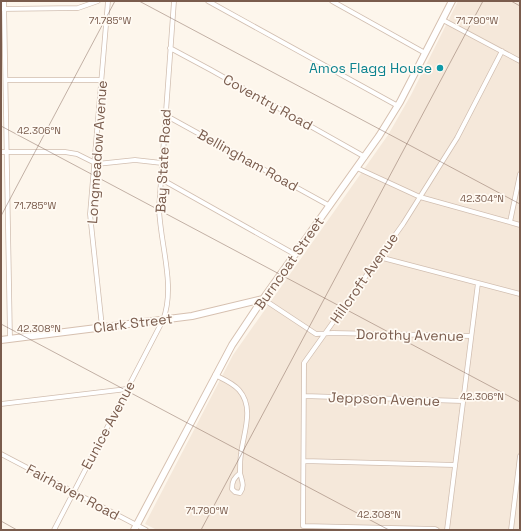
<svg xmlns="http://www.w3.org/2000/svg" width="521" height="531" viewBox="0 0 521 531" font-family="'Space Grotesk',sans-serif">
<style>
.residential{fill:#f5e8da}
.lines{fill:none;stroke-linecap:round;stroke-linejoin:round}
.street-casing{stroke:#d1beb0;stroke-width:5.5}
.secondary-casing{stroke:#d6c0b0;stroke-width:8}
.street{stroke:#fff;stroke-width:4}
.secondary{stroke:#fff;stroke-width:6}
.ticks{fill:none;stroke:#7a5c4d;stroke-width:1;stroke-opacity:0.45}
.culture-dot{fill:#0f9aa8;stroke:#fffaf3;stroke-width:1.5}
.labels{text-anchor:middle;stroke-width:3.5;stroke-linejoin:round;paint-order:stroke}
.culture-label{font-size:14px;fill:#0d838f;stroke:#fffaf3;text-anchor:end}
.street-label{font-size:14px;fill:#7a5c4d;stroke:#fffaf3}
.ticks-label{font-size:10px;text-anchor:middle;fill:#7a5c4d;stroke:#fffaf3;stroke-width:3.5;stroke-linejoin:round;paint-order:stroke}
</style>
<rect width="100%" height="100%" fill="#fdf6ec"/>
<!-- residential -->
<path class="residential" d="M458 1H520V530H157L145 524 233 355 388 135 411 95Z"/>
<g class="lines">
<defs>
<path id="street" d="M4 1 10 339
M208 1 398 106
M332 1 425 53
M1 9 78 8 98 1
M443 20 520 61
M170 48 211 70 365 157
M6 80H101
M165 115 330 206
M1 152H65L77 154 97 164 135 160 162 163
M357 168 420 197 520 225
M161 179 296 255
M510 222 520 174
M379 257 520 294
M263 299 316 334 333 333 471 336
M102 327 90 214 108 1
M215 375C223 379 233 383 239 390 255 408 243 434 241 454 240 460 240 467 240 473 234 478 232 481 232 489L235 492 240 493C245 486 242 481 240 473
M304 396 463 401
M1 404 127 389
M1 454 146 530
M304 461 455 465
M54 530 163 320C176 286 160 244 159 208L174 1
M437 530 435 529 303 526 304 363 403 224 457 138 502 51
M447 530 478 283
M511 530 520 456"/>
<path id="secondary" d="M1 340 192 316 263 299
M134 530 232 345 258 306 379 136 400 102 452 1"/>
</defs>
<!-- street casing -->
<use href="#street" class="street-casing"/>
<!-- secondary casing -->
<use href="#secondary" class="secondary-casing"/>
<!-- street -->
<use href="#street" class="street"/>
<!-- secondary -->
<use href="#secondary" class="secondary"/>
</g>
<!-- ticks -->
<path class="ticks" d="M139 1 520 204M511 1 520 6M1 126 520 402M1 216 115 1M1 324 389 530M1 521 17 530M201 530 483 1"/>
<!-- markers -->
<circle class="culture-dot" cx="440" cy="68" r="4"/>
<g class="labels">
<!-- culture labels -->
<g class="culture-label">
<text x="432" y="73">Amos Flagg House</text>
</g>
<!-- street labels -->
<g class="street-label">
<text transform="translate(268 102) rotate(29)" y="5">Coventry Road</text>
<text transform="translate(97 152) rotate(-86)" y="5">Longmeadow Avenue</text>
<text transform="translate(248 160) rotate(29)" y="5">Bellingham Road</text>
<text transform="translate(163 161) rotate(-87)" y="5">Bay State Road</text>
<text transform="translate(289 263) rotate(-55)" y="5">Burncoat Street</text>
<text transform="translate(364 278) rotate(-55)" y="5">Hillcroft Avenue</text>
<text transform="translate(133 323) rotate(-7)" y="5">Clark Street</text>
<text transform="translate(410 335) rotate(1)" y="5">Dorothy Avenue</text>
<text transform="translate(384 399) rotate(2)" y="5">Jeppson Avenue</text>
<text transform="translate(108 425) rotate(-62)" y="5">Eunice Avenue</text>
<text transform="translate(73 492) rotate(28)" y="5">Fairhaven Road</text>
</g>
</g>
<g class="ticks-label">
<text x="110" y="24">71.785°W</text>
<text x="477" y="24">71.790°W</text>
<text x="39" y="134">42.306°N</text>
<text x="482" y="202">42.304°N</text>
<text x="35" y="209">71.785°W</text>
<text x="39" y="332">42.308°N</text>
<text x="482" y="400">42.306°N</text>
<text x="207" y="514">71.790°W</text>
<text x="379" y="518">42.308°N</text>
</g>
<!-- border -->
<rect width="521" height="531" fill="none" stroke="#7a5c4d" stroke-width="4"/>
</svg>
